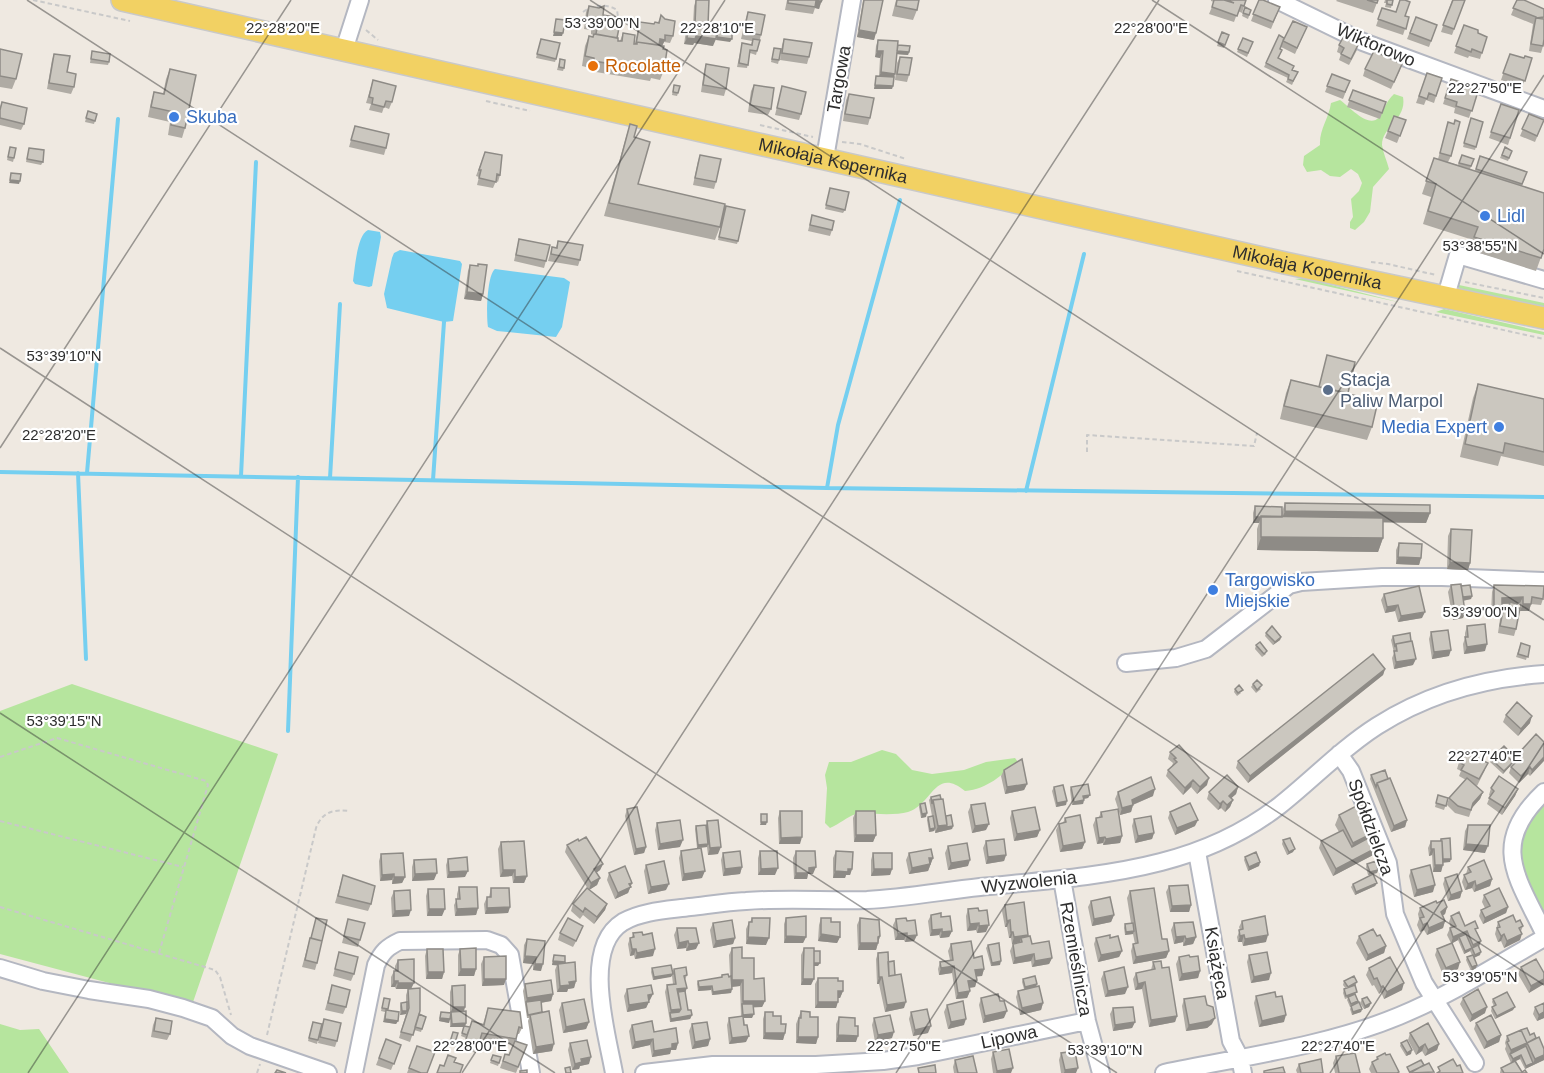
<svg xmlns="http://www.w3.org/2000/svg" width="1544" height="1073" viewBox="0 0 1544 1073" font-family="Arial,sans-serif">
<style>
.green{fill:#b6e59e}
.water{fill:#75cff0}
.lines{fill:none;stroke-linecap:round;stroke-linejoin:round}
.stream{stroke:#75cff0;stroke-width:4}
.minor-casing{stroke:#b4b7c1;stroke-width:20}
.major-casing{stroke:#c9c9c9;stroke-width:24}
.path{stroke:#c9c9c9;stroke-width:2;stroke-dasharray:4.5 3;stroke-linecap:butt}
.minor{stroke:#fff;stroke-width:16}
.major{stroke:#f2d163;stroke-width:21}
.wall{fill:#afaba4}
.shaded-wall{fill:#8e8b86}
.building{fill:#cbc7bf;stroke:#8e8b86;stroke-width:1.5}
.ticks{fill:none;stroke:#2e2e2e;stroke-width:1.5;stroke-opacity:0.45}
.food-dot{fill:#e8710a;stroke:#fff;stroke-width:2}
.shop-dot{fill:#3f7fe0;stroke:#fff;stroke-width:2}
.service-dot{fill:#5c6f8a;stroke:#fff;stroke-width:2}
.labels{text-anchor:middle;stroke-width:4.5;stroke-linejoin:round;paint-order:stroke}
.street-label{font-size:18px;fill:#2e2e2e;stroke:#fff}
.food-label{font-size:18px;fill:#c56008;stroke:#fff;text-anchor:start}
.shop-label{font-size:18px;fill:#366cbe;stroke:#fff;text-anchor:start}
.service-label{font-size:18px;fill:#4e5e75;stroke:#fff;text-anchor:start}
.ticks-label{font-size:15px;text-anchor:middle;fill:#2e2e2e;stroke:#fff;stroke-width:4.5;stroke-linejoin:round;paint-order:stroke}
</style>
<rect width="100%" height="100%" fill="#efe9e1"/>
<!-- green -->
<path class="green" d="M1394 94 1403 97C1407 120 1382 126 1382 145 1383 153 1387 161 1389 169L1373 187 1370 212 1364 222 1355 230 1350 228V222L1353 217 1351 199 1359 191 1362 183 1358 174 1351 169 1340 177 1330 176 1321 170 1307 172 1303 165 1304 156 1320 145C1319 130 1329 118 1331 103L1340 100C1349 106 1369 130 1379 117 1385 109 1386 101 1394 94Z
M1304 278 1402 303 1295 279Z
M1459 285 1544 303V308L1459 293Z
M1444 309 1544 332V335L1436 312Z
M72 684 278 754 192 1005 0 954V711Z
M882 750 896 754 912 770 932 774 964 770 986 762 1015 758 1018 762C1001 775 988 789 965 791 935 766 932 805 908 812 895 816 871 813 856 814 846 817 840 824 830 828L825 823 827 788 825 775 829 762H851Z
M1544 800V918C1529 889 1507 854 1527 822 1532 814 1538 807 1544 800Z
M0 1024 20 1030 39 1029 69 1073H0Z"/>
<!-- water -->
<path class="water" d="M368 230 380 232 381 237 372 286 369 287 355 284 353 281C355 268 357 235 368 230Z
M400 250 460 261 462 264 453 321 444 322 387 308 384 294 392 258 394 253Z
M495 269 564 278 570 282 562 327 556 337 497 331 488 327C486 316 487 275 495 269Z"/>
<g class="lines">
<!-- stream -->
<path class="stream" d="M0 472 827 488 1544 497
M78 473 86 659
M87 473 118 119
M241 476 256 162
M330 478 340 304
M433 480 444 322
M827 488 838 425 900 200
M1026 491 1084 254
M288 731 298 477"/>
<defs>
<path id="minor" d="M1277 0 1363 42 1544 109
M344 50 360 0
M825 158 852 0
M1446 296 1458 255 1544 280
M1126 663 1176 658 1206 649 1289 585 1301 582 1382 577H1442L1544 581
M1339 754 1351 771 1388 863 1395 914 1424 983 1475 1063
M1544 792C1489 844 1517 877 1544 933
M1197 852 1231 1041 1240 1058 1243 1073
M1062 879 1087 1021 1101 1073
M0 968 43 981 89 990 149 999 183 1008 212 1018 232 1036 250 1046 328 1073
M354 1073 376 965C382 952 387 947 400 941L487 940 501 945 510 955 531 1073
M614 1073C607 1033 581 948 623 922 642 911 668 910 690 907 708 905 727 902 746 901 786 898 827 901 867 900 904 898 943 891 980 887 1040 881 1103 877 1161 862 1204 851 1244 833 1279 806 1312 780 1341 749 1377 726 1427 694 1485 678 1544 674
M644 1073 713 1065H816L883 1061 918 1056 1087 1021
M1164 1073C1241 1057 1327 1046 1399 1016 1450 995 1497 965 1544 938"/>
<g id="major">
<path id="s1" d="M122 0 1285 263 1544 318"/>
</g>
</defs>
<!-- minor casing -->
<use href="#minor" class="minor-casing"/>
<!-- major casing -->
<use href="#major" class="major-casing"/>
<!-- path -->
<path class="path" d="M33 0 130 21
M583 12C594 5 606 3 617 10L618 17
M366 30 378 40
M486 101 530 111
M760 125 813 137
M842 142 860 144 906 159
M1371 262 1388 264 1436 275
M1237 271 1544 339
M1465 282 1544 298
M1087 452V435L1254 446 1257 433
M0 757 57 738 206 781 208 785 159 953
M0 821 183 867
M0 907 215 970 220 977 231 1015
M267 1035 316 828C322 812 333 809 350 811
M257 1073 260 1064"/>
<!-- minor -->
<use href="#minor" class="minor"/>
<!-- major -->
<use href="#major" class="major"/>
</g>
<!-- wall -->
<path class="wall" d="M696 0 708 25 707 27 713 46 694 43 693 45 684 44 686 31 688 25H693L694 6Z
M787 0H822L819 9 815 8 813 14 785 10Z
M863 0H883L874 40 857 37Z
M896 0H919L917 10 913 20 892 16Z
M1211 0H1246L1242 13 1238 11 1234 22 1209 14 1214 2 1211 1Z
M1259 0 1280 7 1271 29 1251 21Z
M1337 0H1378L1373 13 1336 1Z
M1385 0H1393L1391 8 1385 7 1386 3H1384Z
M1452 0H1465L1452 35 1441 32Z
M1517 0 1544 9 1543 46 1541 53 1529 51 1533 24 1511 15Z
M589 6 603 15 617 38 618 41H620L623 33 634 44H635L638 28 640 22 654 24 658 23 661 15 673 36 670 43 664 42 662 46 664 70 660 80 651 78 650 81 590 71V68L582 66 585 46 589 36 592 37 593 35 591 34V30L584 29 586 12Z
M1245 7 1251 10 1248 19 1242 16Z
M1382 8 1409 17 1403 35 1376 26Z
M748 12 761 35 756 55 750 53 747 68 737 67 742 43 751 45 752 41 741 39 746 18Z
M1416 17 1437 25 1429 47 1407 39Z
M1464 25 1478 33 1487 37 1480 59 1469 56 1468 58 1454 53Z
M1307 27 1295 54 1281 47 1280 49 1279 58 1292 70 1298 72 1292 85 1286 82 1288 78 1264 67 1266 63 1284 38Z
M1222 32 1229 35 1224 48 1217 46Z
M1243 38 1253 42 1247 57 1237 52Z
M784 39 809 57 807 64 780 60 782 45Z
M878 40 898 45 909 52 908 55 897 54 895 74 892 89H874L876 76H879L880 58 875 57 876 46Z
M540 42 556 59 555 62 536 58Z
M1339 45 1357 50 1349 65 1339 60 1341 54 1337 52Z
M774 48 779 60 778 64 771 62Z
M0 49 16 79 12 89 0 87Z
M92 51 109 62 108 65 90 63Z
M54 54 67 72 74 87 71 94 47 89 52 60Z
M1510 54 1524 58H1532L1522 88 1501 80Z
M900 57 909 75 907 82 895 80 897 63Z
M560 59 564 68 563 71 557 70Z
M706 64 726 89 724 96 701 92 704 71Z
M170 69 185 128 182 138 168 135 170 122 148 117 151 102 154 92 163 94 166 79Z
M1365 69 1400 70 1391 89 1363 76Z
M1427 73 1442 78 1434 103 1426 100 1424 105 1416 103Z
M1332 74 1350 81 1343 99 1325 92Z
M1451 79 1479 88 1469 118 1454 113 1455 108 1443 104Z
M373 80 392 102 389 109 384 107 382 113 369 110 371 104 366 103Z
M674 85 678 93 677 96 672 95Z
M754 85 771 109 768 115 748 112 751 91Z
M782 86 801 114 799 120 775 115Z
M1353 90 1386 102 1380 119 1347 107Z
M849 94 870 118 868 125 843 121 846 100Z
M2 102 24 124 21 130 0 125V107Z
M1501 104 1519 110 1508 145 1489 138Z
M88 111 97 114 94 124 85 122Z
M1529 114 1544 120 1535 142 1520 136Z
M1394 116 1406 120 1397 143 1385 138Z
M1471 118 1483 122 1475 150 1463 147Z
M1448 122 1451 156 1448 162 1458 165 1462 155 1474 159 1470 169 1475 171 1480 156 1525 179 1522 185 1544 249 1536 271 1470 250 1473 240 1423 224 1431 197 1422 194 1434 158 1438 159Z
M630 124 634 137 638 184 720 227 715 240 604 216 626 137Z
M355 126 386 148 384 155 349 147Z
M10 147 14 158 13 162 7 160Z
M1505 147 1512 151 1508 161 1500 158Z
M29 148 43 162 41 165 26 162Z
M485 152 500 175 498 182 496 181 493 188 477 185 479 177 476 176Z
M700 155 716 182 714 189 693 185 698 161Z
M830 188 845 210 843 213 825 209Z
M726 206 738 241 737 244 718 240Z
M812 215 832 230 830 236 808 231Z
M519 239 546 261 544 268 514 261Z
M558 241 580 260 578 266 548 261 552 247H556Z
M470 265 483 294 481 301 464 299 468 271Z
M1291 380 1348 393 1372 427 1367 440 1280 419 1286 393Z
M1478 384 1544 399V466L1501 456 1498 466 1460 457 1473 398Z
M1285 503 1430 513 1426 523 1383 522V538L1378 552 1257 550V529L1259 523H1253V513L1255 506 1282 512Z
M1451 529 1470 563 1468 570 1447 569 1448 536Z
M1399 543 1421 558 1419 565 1396 564V550Z
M1451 585 1461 586 1472 596 1471 599 1463 601 1465 612 1463 618 1453 620 1448 592Z
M1494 585 1543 599 1541 605 1531 604 1529 611H1520V603L1517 604 1516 629 1514 636 1498 633 1501 612 1504 606H1508L1509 604H1502L1499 613H1491L1492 592Z
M1384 594 1422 618 1398 622 1395 611 1385 613 1381 600Z
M1467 626 1485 651 1464 654 1463 644 1465 638V633Z
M1431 632 1449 656 1432 659 1429 639Z
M1266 633 1281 637 1280 640 1273 645 1265 636Z
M1393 636 1413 665 1394 669 1392 658 1394 653 1391 640Z
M1521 643 1530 646 1526 660 1516 657Z
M1256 645 1266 654 1262 657 1255 649Z
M1385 669 1383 675 1248 783 1236 768 1238 761Z
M1253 684 1261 689 1256 693 1251 687Z
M1235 689 1241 693 1237 696 1234 692Z
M1506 715 1530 723 1518 736 1503 722Z
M1544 742 1530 776 1528 774 1519 783 1509 773 1511 767 1515 762 1514 761 1517 755Z
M1170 752 1207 785 1197 794 1191 787 1183 795 1166 776 1168 770 1172 766 1173 763 1168 759Z
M1509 755 1508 757 1511 765 1503 774 1490 762 1491 759Z
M1459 762 1485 770 1477 786 1475 785 1483 792 1480 799 1472 808 1469 817 1455 813 1447 805 1449 798 1466 780 1459 776 1461 771 1457 769Z
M1004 770 1027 784 1024 790 1005 794 1001 776Z
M1371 775 1407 820 1405 827 1391 832 1370 779Z
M1054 787 1066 805 1056 807 1052 791Z
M1071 787 1090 795 1088 798 1084 799 1083 804 1072 805 1070 790Z
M1238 787 1236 794 1231 798 1233 800 1230 807 1225 812 1221 808 1218 810 1207 799 1209 792Z
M1491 788 1518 789 1515 796 1502 815 1487 804 1490 796 1489 795Z
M1118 792 1153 796 1133 805 1131 812 1120 815 1115 799Z
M1438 795 1448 798 1444 810 1435 807Z
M931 797 953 826 952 829 935 833V830L934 831 929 832 927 820 928 817 932 816 929 800Z
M920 804 926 817 921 818 919 807Z
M971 805 986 830 972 833 968 812Z
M627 809 646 847 644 853 634 855 625 816Z
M780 811 800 844H779L778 818Z
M856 811 876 835 873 842H854L853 818Z
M1012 811 1040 830 1037 837 1014 841 1010 818Z
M1101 812 1122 836 1120 843 1103 845V843L1097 844 1093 825 1096 818 1099 817Z
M1170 812 1195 826 1175 835 1168 818Z
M1339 815 1377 831 1374 839 1375 854 1333 876 1319 848 1321 841 1339 832 1335 825Z
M1065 818 1085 842 1082 849 1060 852 1056 830 1059 824 1063 823Z
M1134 819 1154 833 1152 839 1135 843 1132 826Z
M707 821 718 854 708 855 707 847 697 848 695 829 696 826 706 825Z
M657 823 680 847 658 850 655 830Z
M1468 825 1485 853 1463 850 1465 831Z
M1441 839 1450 862H1443L1441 872H1433L1432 855 1429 856 1428 848 1431 841H1440Z
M1283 840 1293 852 1287 855 1282 844Z
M579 841 603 864 600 870 596 873 600 878 597 885 589 890 607 904 605 910 594 924 583 915 580 919 571 911 573 904 588 889 565 852 567 845Z
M986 841 1006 855 1004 861 986 864 983 848Z
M501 842 527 876 524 883H513L512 876 500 877 498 849Z
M948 846 968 866 948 870 945 853Z
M681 851 702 878 682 881 679 858Z
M760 851 775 875H758V858Z
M796 851 813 874H808L807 879H794L793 858Z
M836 851 852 869 850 875H846L845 878H833V858Z
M723 853 742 867 740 874 723 876 721 860Z
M873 853 892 869 890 875 871 876V860Z
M909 853 933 858 928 871 909 874 906 860Z
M381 854 405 877 402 883 392 884V880L380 881 379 861Z
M1245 857 1260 862 1259 866 1248 871 1244 860Z
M448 859 465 877 447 878 446 865Z
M414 860 434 880 412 881V867Z
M1367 864 1378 870 1377 873 1368 875 1366 867Z
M646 865 666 890 648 894 644 871Z
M1468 867 1492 879 1490 886 1474 892 1472 888 1465 890 1462 882 1464 875 1466 874Z
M1411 870 1433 892 1414 897 1409 876Z
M609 873 632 883 628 893 615 899 607 880Z
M343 875 371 904 368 911 335 903Z
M1445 878 1462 891 1460 898 1448 901 1443 884Z
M1377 883 1375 886 1355 895 1351 887 1353 884Z
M1169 886 1191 905 1189 912H1170L1166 892Z
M459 887 478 908 476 915 455 916 454 905 457 899V894Z
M491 888 510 907 508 913 485 914 484 904 487 897H489Z
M428 889 442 916H427L426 896Z
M394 891 409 916 392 917 391 898Z
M1130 891 1162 939 1169 951 1166 958 1133 964 1131 951 1133 944H1135L1133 934 1125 935 1124 928 1125 924 1131 923 1127 898Z
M1484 895 1508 907 1506 913 1483 924 1479 916 1481 910 1485 908 1482 902Z
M1091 901 1114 915 1111 922 1092 926 1088 907Z
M1437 903 1447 907 1445 914 1443 915 1445 921 1443 928 1427 935 1424 930 1420 932 1417 925 1419 919 1418 914 1420 908Z
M1005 905 1032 944 1052 958 1049 964 1032 967 1031 961 1013 964 1010 951 1013 944 1020 942 1012 944 1011 938H1009L1007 927H1005L1002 911Z
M968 909 979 911 986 932 977 933 976 930 967 931 966 916Z
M931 915 941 917 952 931 949 937 940 938 939 935 930 936 928 921Z
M1451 916 1465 926 1477 932 1481 941 1479 947 1480 955 1474 958 1476 968 1471 971 1466 960 1467 957 1472 955 1470 951 1464 954 1458 940 1452 943 1458 969 1443 975 1435 955 1437 949 1451 943 1447 935 1450 928H1451L1449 922Z
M752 918 766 945 746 944V929L749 922H750Z
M786 918 806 937 803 943H784V924Z
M821 918 831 922 840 937 837 943 818 941 819 925Z
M860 918 880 936 876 950H858L857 925Z
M348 919 360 940 358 947 342 943Z
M896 919 907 921 917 935 914 941 905 942 904 940H895L893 925Z
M1242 921 1266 942 1243 946 1242 942H1238L1237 937 1240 930 1239 927Z
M1498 922H1516L1523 926 1521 931 1520 940 1504 948 1501 941 1498 942 1495 934Z
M713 923 735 938 733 944 713 948 710 930Z
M1174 923 1196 937 1193 944 1183 946V942L1174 944 1171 930Z
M677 928 696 949 686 951V948L677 949 674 935Z
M581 932 573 947 558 940 560 933Z
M633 933 643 935 653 956 635 959 634 955 630 956 628 944 630 938 632 937Z
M1359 936H1377L1386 946 1384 953 1366 961 1356 943Z
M310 938 317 963 315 970 302 967Z
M1096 938H1110L1122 951 1119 957 1098 962 1094 944Z
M527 939 541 971 533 970V964L523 963 524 945Z
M951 944 974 958 984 969 982 976H976L977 980 975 987 969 988 970 991 967 998 956 999 952 973 939 975 938 969 940 962 950 960 948 951Z
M988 945 1000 965 991 966 986 948Z
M732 948 742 958 754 979 765 1001 762 1007H753L752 1018H744L746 1042 729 1044 727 1025 729 1018 741 1017 740 986 732 987 731 993 712 995 711 990 698 991 697 984 698 981 721 978 722 975 730 976 729 955Z
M804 948 814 951 818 966H814L811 985H801V955Z
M427 949 444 972 442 979H426L425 956Z
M460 949 476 969 474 976H458V955Z
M339 952 354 974 351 981 333 976Z
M878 953 888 962 895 975 904 1008 885 1012 879 984H877L876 959Z
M554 955 564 963 576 981 574 988 568 989 567 992H557L555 970 557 965H552Z
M1249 955 1269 980 1251 983 1247 962Z
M484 957 504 985 482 986 481 964Z
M1179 957H1190L1200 971 1198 978 1179 981 1176 964Z
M398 960 412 989 419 1014 426 1017 421 1032 414 1030 410 1042 399 1038 406 1014V1012V1014L400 1015V1006L401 1003H406V995L408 989H396L395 987H391V977L394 971H395V966Z
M1153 962 1162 968 1177 1016 1175 1022 1149 1027 1142 989 1135 990 1133 979 1136 973 1151 970Z
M1521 967 1544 973 1529 993 1518 974Z
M652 968 672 973 674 969 687 975 685 980 687 988 685 991 688 1010 692 1015 690 1019 670 1022 665 992 667 985 673 984 672 976 653 980 651 972Z
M1369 968 1402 990 1384 999 1381 992 1379 994 1374 985 1372 986 1366 975Z
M1104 972 1125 994 1105 997 1101 979Z
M818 978 838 981 843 991 840 998H838L836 1008H815V984Z
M1023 979 1037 984 1036 986 1043 1003 1041 1010 1020 1015 1016 997 1018 991 1024 989 1022 982Z
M1344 981 1357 982 1355 986 1356 996 1358 1001 1357 1003 1362 1009 1361 1012 1352 1015 1350 1009 1351 1007H1350L1347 1000 1348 998 1345 999 1343 993 1344 989H1346L1343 985Z
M525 984 553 994 551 1001 541 1003 542 1012 552 1051 533 1054 528 1021 529 1018H527L523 991Z
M332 985 346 1007 343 1014 325 1010Z
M452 986 465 1007 464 1011 466 1023 465 1026 470 1027 466 1038 461 1036 464 1027H450V1018L449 1023 439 1021 441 1012 450 1013V992Z
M627 989 650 1000 649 1001 646 1008 627 1012 624 996Z
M1256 996 1284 1022 1259 1027 1254 1003Z
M384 998 390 999 387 1010 398 1021 396 1024 383 1022 385 1012 381 1011Z
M981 998 1000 1001 1004 1018 983 1023 979 1005Z
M1463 998 1485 1013 1470 1022 1460 1004Z
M1184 999 1207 1005 1212 1024 1207 1028 1186 1031 1182 1006Z
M1362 999 1371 1003 1369 1007 1364 1009 1360 1003Z
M1493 999 1513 1010 1495 1019 1491 1011 1492 1007 1494 1006 1492 1002Z
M562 1003 589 1022 586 1029 563 1033 559 1010Z
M1544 1003V1018L1537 1021 1533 1014 1535 1007Z
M947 1005 964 1025 948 1029 944 1012Z
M488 1008 522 1028 519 1034H517L515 1041 527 1045 516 1073 500 1068 505 1054 509 1055 513 1045 480 1039 476 1053 463 1049 472 1021 483 1024Z
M1113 1008 1135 1022 1132 1028 1113 1031 1110 1014Z
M801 1011 810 1017 818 1037 816 1044 796 1043V1024Z
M765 1012 781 1024 785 1033 783 1040 763 1039V1019Z
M911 1012 928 1033 913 1036 909 1019Z
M839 1017 856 1042H836V1024Z
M156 1018 170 1034 167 1040 151 1037 153 1025Z
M874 1018 892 1038 875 1042 872 1025Z
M324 1019 337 1041 335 1047 318 1043Z
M1476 1023 1501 1035 1499 1042 1484 1049 1474 1029Z
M692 1024 710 1039 708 1046 692 1049 689 1031Z
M312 1025 318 1040 317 1044 308 1041Z
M632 1025 654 1032 678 1043 676 1050H671L670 1054 652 1057 650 1045 632 1049 629 1031Z
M1527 1028 1544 1060 1525 1069 1520 1059 1516 1061 1522 1072 1527 1073H1500L1501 1068 1511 1063 1505 1049 1506 1046 1505 1043 1507 1036Z
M453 1032 458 1033 454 1046 449 1045Z
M1410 1033 1439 1044 1437 1050 1425 1056 1422 1051 1416 1055 1408 1040Z
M386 1039 401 1045 391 1070 376 1065Z
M570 1043 589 1064 580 1066 579 1069 572 1070 568 1050Z
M1401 1043 1411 1054 1406 1056 1400 1046Z
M417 1046 427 1073H407Z
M993 1052 1011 1073H993L991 1059Z
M1061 1053 1076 1073H1061L1059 1060Z
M493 1055 501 1057 498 1066 490 1063Z
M1336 1056 1360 1073H1335L1333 1063Z
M1377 1057 1399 1072V1073H1371L1369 1069 1372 1062 1376 1060Z
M955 1060 977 1073H954L953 1067Z
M1299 1064 1323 1073H1297L1296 1070Z"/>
<!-- shaded-wall -->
<path class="shaded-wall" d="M816 1 821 2 819 9 815 8Z
M695 24 708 25 706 31H693Z
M859 30 876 33 874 40 857 37Z
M554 32 563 33 562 36H553Z
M696 36 716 39 713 46 694 43 693 45 684 44 687 38Z
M717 37 732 39 730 42 716 40Z
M660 39 665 40 662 46H657Z
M877 51H883L880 58 875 57Z
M896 51 909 52 908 55 895 54Z
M881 72 895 74 892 81 878 79Z
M875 85 893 86 892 89H874Z
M10 180 20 181 19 184 9 183Z
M467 292 483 294 481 301 464 299Z
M1285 511 1430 513 1426 523 1281 521Z
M1255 517H1261L1259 523H1253Z
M1261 537 1383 538 1378 552 1257 550Z
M1398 557 1421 558 1419 565 1396 564Z
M1450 562 1470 563 1468 570 1447 569Z
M1472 596 1471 599 1461 601 1463 597Z
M1523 597 1520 603 1499 604 1502 598Z
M1523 604H1531L1529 611H1520Z
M1398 605 1395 611 1385 613 1387 607Z
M1494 606H1502L1499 613H1491Z
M1425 612 1422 618 1398 622 1401 616Z
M1465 612 1463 618 1453 620 1455 613Z
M1281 637 1280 640 1273 645 1275 642Z
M1487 644 1485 651 1464 654 1467 647Z
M1451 650 1449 656 1432 659 1434 652Z
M1416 659 1413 665 1394 669 1396 662Z
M1385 669 1383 675 1248 783 1250 776Z
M1532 716 1530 723 1518 736 1521 729Z
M1544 757V761L1530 776 1532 770Z
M1513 762 1511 765 1503 774 1504 771Z
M1530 767 1528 774 1519 783 1521 776Z
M1209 778 1207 785 1197 794 1200 787Z
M1193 780 1191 787 1183 795 1185 788Z
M1027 784 1024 790 1005 794 1007 787Z
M1238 787 1236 794 1226 803 1229 796Z
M1155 789 1153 796 1132 805H1133L1131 812 1120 815 1122 808 1132 800Z
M1518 789 1515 796 1502 815 1505 808Z
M1483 792 1480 799 1470 810 1473 803Z
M1090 795 1088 798 1082 799 1083 796Z
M1084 800 1083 804 1072 805 1074 802Z
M1233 800 1230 807 1225 812 1227 805Z
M1067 801 1066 805 1056 807 1057 803Z
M1223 801 1221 808 1218 810 1220 804Z
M927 813 926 817 921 818 922 814Z
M1198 820 1195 826 1175 835 1177 828Z
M1407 820 1405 827 1391 832 1394 826Z
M761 822H767L766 825H760Z
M989 824 986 830 972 833 975 826Z
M947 825 953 826 952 829 935 833 938 826Z
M935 828 934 831 929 832 930 829Z
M1040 830 1037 837 1014 841 1017 834Z
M1377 831 1373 841 1350 853 1353 843Z
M1154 833 1152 839 1135 843 1138 836Z
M856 835H876L873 842H854Z
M1122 836 1120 843 1103 845 1106 839Z
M802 837 800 844H779L781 838Z
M1105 837 1103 843 1097 844 1099 838Z
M683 840 680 847 658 850 660 844Z
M1085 842 1082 849 1060 852 1063 846Z
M708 844 707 847 697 848 698 845Z
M1466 844 1488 846 1485 853 1463 850Z
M646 847 644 853 634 855 636 849Z
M721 847 718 854 708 855 710 848Z
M1378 847 1375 854 1333 876 1336 869Z
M1295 849 1293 852 1287 855 1289 852Z
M1431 849H1434L1432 855 1429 856Z
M1006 855 1004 861 986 864 988 857Z
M929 858H933L928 871 909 874 912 868Z
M1442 859H1451L1450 862 1441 863Z
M970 860 968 866 948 870 951 863Z
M1260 862 1259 866 1248 871 1249 867Z
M603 864 600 870 592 876 594 869Z
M1435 865H1443L1441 872H1433Z
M742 867 740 874 723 876 725 869Z
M816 867 813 874H808L807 879H794L796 873 809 868Z
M778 868 775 875H758L761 869Z
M848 869H852L850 875H846L845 878H833L835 871Z
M874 869H892L890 875 871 876Z
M503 870H515L512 876 500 877Z
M1378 870 1377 873 1368 875 1370 872Z
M468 871 465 877 447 878 449 872Z
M705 871 702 878 682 881 684 874Z
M437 873 434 880 412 881 415 874Z
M394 874 392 880 380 881 382 875Z
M527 876 524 883H513L515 877Z
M394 877H405L402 883 392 884Z
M600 878 597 885 589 890 591 883Z
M1492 879 1490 886 1474 892 1476 886Z
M1475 881 1472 888 1465 890 1468 884Z
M632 883 628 893 615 899 618 893Z
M1377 883 1375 886 1355 895 1356 892Z
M669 884 666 890 648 894 651 887Z
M1435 885 1433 892 1414 897 1417 890Z
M1462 891 1460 898 1448 901 1451 895Z
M607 904 605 910 594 924 597 917Z
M1191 905 1189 912H1170L1172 906Z
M510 907 508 913 485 914 487 908Z
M1447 907 1445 914 1439 918 1441 912Z
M1508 907 1506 913 1483 924 1485 918Z
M478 908 476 915 455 916 457 909Z
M429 909H445L442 916H427Z
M411 910 409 916 392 917 395 911Z
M1114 915 1111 922 1092 926 1094 919Z
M1010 920 1007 927H1005L1007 921Z
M1445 921 1443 928 1427 935 1429 928Z
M979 923 976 930 967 931 970 924Z
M1427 923 1424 930 1420 932 1423 925Z
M989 925 986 932 977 933 979 926Z
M942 929 939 935 930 936 932 930Z
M952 931 949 937 940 938 942 932Z
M1134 931 1133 934 1125 935 1126 932Z
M1467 931 1465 938 1459 937 1458 940 1451 944 1453 937Z
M1011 932H1013L1011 938H1009Z
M907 933 904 940H895L898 934Z
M821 934 840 937 837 943 818 941Z
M1504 934 1501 941 1498 942 1501 936Z
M1522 934 1520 940 1504 948 1507 941Z
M917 935 914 941 905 942 907 936Z
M1028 935 1026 942 1021 938 1020 942 1012 944 1014 937Z
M1244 935 1242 942H1238L1240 936Z
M1268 935 1266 942 1243 946 1245 939Z
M786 936 806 937 803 943H784Z
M880 936 876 950H858L860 943Z
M1185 936 1183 942 1174 944 1176 937Z
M748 937 769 938 766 945 746 944Z
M1196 937 1193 944 1183 946 1186 939Z
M735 938 733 944 713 948 716 941Z
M688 941 686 948 677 949 679 943Z
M1481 941 1478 948H1472L1473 945Z
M699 943 696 949 686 951 689 944Z
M1386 946 1384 953 1366 961 1368 955Z
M1472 948 1470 951 1464 954 1465 951Z
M632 949H636L634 955 630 956Z
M655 949 653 956 635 959 637 953Z
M1122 951 1119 957 1098 962 1101 955Z
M1169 951 1166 958 1133 964 1136 957Z
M1481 952 1480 955 1473 958 1475 955Z
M1034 954 1031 961 1013 964 1015 958Z
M525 956 536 957 533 964 523 963Z
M1052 958 1049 964 1032 967 1035 961Z
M553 961 565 962 563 966 552 965Z
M1001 961 1000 965 991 966 992 963Z
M1460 962 1458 969 1443 975 1446 968Z
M813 963H820L818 966H812Z
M535 964H543L541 971 533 970Z
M1477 965 1476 968 1471 971 1472 967Z
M954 966 952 973 939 975 941 968Z
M461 969H476L474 976H458Z
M984 969 982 976 973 977 975 970Z
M1200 971 1198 978 1179 981 1182 974Z
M428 972H444L442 979H426Z
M1271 973 1269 980 1251 983 1254 977Z
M673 974 671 977 653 980 654 977Z
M879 977H882L879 984H877Z
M484 979H506L504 985 482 986Z
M803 979H814L811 985H801Z
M1544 979V984L1529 993 1531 986Z
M732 980H743L740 986 730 987Z
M977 980 975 987 966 988 968 981Z
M394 981H398L395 987H391Z
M576 981 574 988 568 989 567 992H557L560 986 569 982Z
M1145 982 1142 989 1135 990 1138 984Z
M398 983H414L411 989H396Z
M1404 983 1402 990 1384 999 1387 992Z
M1037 984 1036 987 1024 990 1025 987Z
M712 986 711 990 698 991 699 987Z
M1383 986 1381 992 1379 994 1381 987Z
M1128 987 1125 994 1105 997 1108 991Z
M687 988 684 995 677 996V989Z
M732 989 731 993 712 995 713 992Z
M838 991H843L840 998H836Z
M970 991 967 998 956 999 958 993Z
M553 994 551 1001 527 1005 526 1002 527 998Z
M653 994 650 1000 645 1001 648 995Z
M743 1001H765L762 1007 742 1008V1004L741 1008Z
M649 1002 646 1008 627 1012 629 1005Z
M818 1002H838L836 1008H815Z
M906 1002 904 1008 885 1012 887 1005Z
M1043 1003 1041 1010 1020 1015 1022 1008Z
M1371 1003 1369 1007 1364 1009 1365 1006Z
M453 1007H465L463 1013 450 1014Z
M1487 1007 1485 1013 1470 1022 1472 1015Z
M1515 1007 1513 1010 1495 1019 1497 1016Z
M681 1009 678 1015 670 1013 671 1010Z
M1362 1009 1361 1012 1352 1015 1353 1012Z
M402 1011H407L406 1014 400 1015Z
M1007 1011 1004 1018 983 1023 985 1016Z
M1544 1012V1018L1537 1021 1539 1015Z
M754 1014 752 1018H741L743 1015Z
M692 1015 690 1019 670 1022 671 1019Z
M1286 1015 1284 1022 1259 1027 1262 1021Z
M1177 1016 1175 1022 1149 1027 1151 1020Z
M440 1018 450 1019 449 1023 439 1021Z
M1215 1018 1212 1024 1207 1028 1186 1031 1189 1025Z
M385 1019 398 1021 396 1024 383 1022Z
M966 1019 964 1025 948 1029 951 1022Z
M589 1022 586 1029 563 1033 566 1027Z
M1135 1022 1132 1028 1113 1031 1115 1025Z
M466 1023 465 1027H450L452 1024Z
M931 1026 928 1033 913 1036 915 1030Z
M894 1032 892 1038 875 1042 878 1035Z
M765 1033H785L783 1040 763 1039Z
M838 1035 858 1036 856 1042H836Z
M1501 1035 1499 1042 1484 1049 1487 1042Z
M749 1036 746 1042 729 1044 732 1038Z
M798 1037H818L816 1044 796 1043Z
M653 1039 650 1045 632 1049 635 1042Z
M710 1039 708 1046 692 1049 695 1042Z
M678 1043 676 1050H671L670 1054 652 1057 654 1051 672 1044Z
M1527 1043 1524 1050 1510 1054 1509 1057 1511 1050Z
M554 1044 552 1051 533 1054 536 1047Z
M1425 1044 1422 1051 1416 1055 1419 1048Z
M1439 1044 1437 1050 1425 1056 1428 1050Z
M1412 1050 1411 1054 1406 1056 1407 1053Z
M1521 1055 1520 1059 1511 1063 1513 1059Z
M1544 1055V1060L1525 1069 1526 1066 1533 1063 1535 1059Z
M591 1057 589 1064 580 1066 579 1069 572 1070 575 1064 581 1059Z
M1013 1068 1011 1073H996L997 1071Z
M1078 1068 1076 1073H1064L1065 1070Z"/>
<!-- building -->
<path class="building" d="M696 0H709L708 25 695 24Z
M788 0H822L821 2 816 1 815 7 788 3Z
M864 0H883L876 33 859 30Z
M897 0H919L917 10 896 6Z
M1214 0H1224L1234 3 1227 0H1246L1244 6 1241 5 1237 16 1212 7Z
M1259 0H1263L1280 7 1273 22 1253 14Z
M1367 0H1378L1377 3Z
M1387 0H1393L1392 5 1387 4Z
M1400 0H1405L1410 2 1405 16 1409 17 1406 29 1378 19 1382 8 1396 12Z
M1453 0H1465L1454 29 1443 25Z
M1517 0H1524L1544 9V17L1536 18 1544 19V39L1543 46 1531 44 1536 17 1513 8Z
M589 6 599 8 604 6 603 15 621 18 617 38 596 34 597 28H593L594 24 586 22Z
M1245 7 1251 10 1249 15 1243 13Z
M748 12 765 15 761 35 744 32Z
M661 15 665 19 675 21 673 36 665 35V40L660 39 659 45 637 42 636 44 640 22 654 24 655 22 659 23Z
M1416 17 1437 25 1431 41 1410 33Z
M556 19 565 20 563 33 554 32Z
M1293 21 1307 27 1297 48 1283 41Z
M688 25 717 28 716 39 696 36 695 39 687 38Z
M1464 25 1478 30V33L1487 37 1482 53 1472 49 1471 52 1456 46Z
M718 31 732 33V39L717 37Z
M1222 32 1229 35 1225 45 1218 42Z
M623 33 635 35 634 44H637V42L664 46 663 49 667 50 664 70 654 68V71L594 61V58L585 56 589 36 593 37 594 34 618 38V41H622Z
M1279 35 1284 38 1280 49 1282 50 1278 58 1294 66 1292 70 1298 72 1293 81 1288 79 1289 75 1266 63Z
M1344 36 1359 43 1351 59 1341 54 1344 48 1339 45Z
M1243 38 1253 42 1248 53 1238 49Z
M541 39 560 43 556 59 537 54Z
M753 39 760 40 757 51 750 50 748 65 739 63 742 43 752 45Z
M784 39 812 43 809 57 782 53Z
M878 40 898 41 895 74 881 72 883 51H877Z
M898 45 910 46 909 52 897 51Z
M774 48 781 49 779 60 772 59Z
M0 49 22 54 16 79 0 76Z
M92 51 110 54 109 62 91 59Z
M1374 51 1402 64 1394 82 1365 69Z
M54 54 70 56 67 72 76 74 74 87 49 83Z
M1510 54 1524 58 1525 56 1532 58 1525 81 1503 73Z
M900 57 912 58 909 75 897 74Z
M560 59 565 60 564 68 559 67Z
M706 64 729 68 726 89 703 85Z
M170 69 196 75 185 128 171 125 174 112 151 107 154 92 164 94Z
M1427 73 1442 78 1436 96 1429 93 1427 99 1419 96Z
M1332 74 1350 81 1345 92 1327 86Z
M876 76 894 77 893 86 875 85Z
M1451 79 1479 88 1472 111 1456 106 1457 102 1445 98Z
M373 80 396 86 392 102 386 101 384 107 372 104 373 98 369 97Z
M674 85 680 86 678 93 673 92Z
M754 85 774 88 771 109 750 105Z
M782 86 806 92 801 114 777 108Z
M1353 90 1386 102 1382 113 1349 100Z
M849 94 874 98 870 118 845 114Z
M2 102 27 108 24 124 0 118V110Z
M1501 104 1519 110 1510 138 1491 132Z
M88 111 97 114 95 121 86 118Z
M1529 114 1544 120 1537 136 1522 129Z
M1394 116 1406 120 1400 136 1388 131Z
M1471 118 1483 122 1476 147 1464 143Z
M1455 120 1460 122 1451 156 1440 153 1448 122 1454 124Z
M630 124 637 126 634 137 650 142 638 184 725 204 720 227 609 203Z
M355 126 389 134 386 148 351 140Z
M10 147 16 148 14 158 8 157Z
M1505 147 1512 151 1509 158 1502 155Z
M29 148 44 150 43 162 27 159Z
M485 152 502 155 500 175 497 174 496 182 479 178 481 170H479Z
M700 155 721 159 716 182 695 178Z
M1462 155 1474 159 1471 166 1459 163Z
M1480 156 1527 172 1522 184 1476 169Z
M1434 158 1544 193V249L1541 258 1474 237 1478 227 1428 211 1436 184 1426 181Z
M11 173 21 174 20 181 10 180Z
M830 188 849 192 845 210 826 205Z
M726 206 745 210 738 241 719 237Z
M812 215 834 221 832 230 810 225Z
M519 239 550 245 546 261 516 255Z
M558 241 583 245 580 260 551 254 552 247 557 248Z
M478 264 487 265 483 294 467 292 470 265 478 266Z
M1327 355 1355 362 1348 393 1319 387Z
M1291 380 1378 401 1372 427 1284 406Z
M1478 384 1544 399V452L1505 443 1503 453 1465 444Z
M1285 503 1430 505V513L1285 511Z
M1255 506 1282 507V517H1255Z
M1261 516 1383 518V538L1261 537Z
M1451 529 1472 530 1470 563 1450 562Z
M1399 543 1422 544 1421 558 1398 557Z
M1461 584 1465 612 1455 613 1451 585Z
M1470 585 1472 596 1463 597 1461 586Z
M1494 585 1544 586 1543 599 1532 597 1531 604H1523V597L1502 598V606H1494Z
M1419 586 1425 612 1401 616 1398 605 1387 607 1384 594Z
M1510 602 1517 604 1516 608H1520L1516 629 1500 626 1504 606 1509 607Z
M1485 624 1487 644 1467 647 1465 637H1468L1467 626Z
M1272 626 1281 637 1275 642 1266 633Z
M1448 630 1451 650 1434 652 1431 632Z
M1410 633 1411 641 1396 644 1395 647 1393 636Z
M1412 641 1416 659 1396 662 1394 651H1397L1396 644Z
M1260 642 1267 651 1264 654 1256 645Z
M1521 643 1530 646 1528 657 1518 654Z
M1373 654 1385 669 1250 776 1238 761Z
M1257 680 1262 685 1257 690 1253 684Z
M1239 685 1243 690 1238 693 1235 689Z
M1517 702 1532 716 1521 729 1506 715Z
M1536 734 1544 742V757L1532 770 1530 767 1521 776 1511 767 1520 758 1517 755Z
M1179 745 1209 778 1200 787 1193 780 1185 788 1168 770 1177 762 1174 759 1176 758 1170 752Z
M1504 746 1510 752 1507 756 1513 762 1504 771 1491 759Z
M1464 754 1468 756 1470 754 1488 763 1479 779 1461 770 1464 765 1459 762Z
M1022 759 1027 784 1007 787 1004 770Z
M1385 770 1388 779 1377 783 1376 787 1371 775Z
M1227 775 1238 787 1229 796 1233 800 1227 805 1223 801 1220 804 1209 792Z
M1499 776 1518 789 1505 808 1489 798 1494 791 1491 788Z
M1151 777 1155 789 1132 800 1133 805 1122 808 1118 792Z
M1390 778 1407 820 1394 826 1377 783Z
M1467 778 1483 792 1473 803 1471 810 1458 806 1449 798Z
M1088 784 1090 795 1083 796 1084 800 1074 802 1071 787Z
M1063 785 1067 801 1057 803 1054 787Z
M940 795 941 799 933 800 932 804 931 797Z
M1438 795 1448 798 1446 806 1436 803Z
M943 799 947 825 938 826 933 800Z
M925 803 927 813 922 814 920 804Z
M985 803 989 824 975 826 971 805Z
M1190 803 1198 820 1177 828 1170 812Z
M1362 803 1377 831 1353 843 1339 815Z
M637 807 646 847 636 849 627 809Z
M1035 807 1040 830 1017 834 1012 811Z
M1118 809 1122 836 1106 839 1105 837 1099 838 1096 818 1102 817 1101 812Z
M780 811H802V837L781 838Z
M856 811H875L876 835H856Z
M761 814H767V822H761Z
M951 815 953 826 947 827V825L946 816Z
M1080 815 1085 842 1063 846 1059 824 1066 822 1065 818Z
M933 816 935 828 930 829 928 817Z
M1151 816 1154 833 1138 836 1134 819Z
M680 820 683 840 660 844 657 823Z
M718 820 721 847 710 848 707 821Z
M706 825 708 844 698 845 696 826Z
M1468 825H1490L1488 846 1466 844Z
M1343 830 1352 847 1372 836 1378 847 1336 869 1321 841Z
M586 837 603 864 594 869 600 878 591 883 567 845 578 839 579 841Z
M1290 838 1295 849 1289 852 1283 840Z
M1450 838 1451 859H1443L1442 841H1441V839Z
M1004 839 1006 855 988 857 986 841Z
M524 841 527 876 515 877V870H503L501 842Z
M1431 841H1442L1443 865H1435L1434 849H1431Z
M967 843 970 860 951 863 948 846Z
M701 848 705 871 684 874 681 851Z
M931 849 933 858H929L930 864 912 868 909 853Z
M740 851 742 867 725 869 723 853Z
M760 851H777L778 868 761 869Z
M796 851H815L816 867 809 868V873H796Z
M836 851 853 852 852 869H848V872L835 871Z
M1256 852 1260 862 1249 867 1245 857Z
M403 853 405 877H394V874L382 875 381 854Z
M873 853H892V869H874Z
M467 857 468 871 449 872 448 859Z
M436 859 437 873 415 874 414 860Z
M1484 860 1492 879 1476 886 1475 881 1468 884 1464 875 1471 872 1468 867Z
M664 861 669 884 651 887 646 865Z
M1376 861 1378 870 1370 872 1367 864Z
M1430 865 1435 885 1417 890 1411 870Z
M625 866 632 883 629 884 631 887 618 893 609 873Z
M1373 874 1377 883 1356 892 1353 884Z
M1457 874 1462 891 1451 895 1445 878Z
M343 875 375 886 371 904 338 896Z
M1188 885 1191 905 1172 906 1169 886Z
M459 887H477L478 908 457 909 456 899H460Z
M491 888H509L510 907 487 908V897H491Z
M587 888 607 904 597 917 585 908 583 912 573 904Z
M1154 888 1162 939H1167L1169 951 1136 957 1133 944 1138 943 1130 891Z
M1499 888 1508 907 1485 918 1481 910 1490 906 1484 895Z
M428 889H444L445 909H429Z
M410 890 411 910 395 911 394 891Z
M1110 897 1114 915 1094 919 1091 901Z
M1444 900 1447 907 1441 912 1445 921 1429 928 1427 923 1423 925 1420 918 1424 917 1420 908 1436 901 1437 903Z
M1024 902 1028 935 1014 937 1013 932H1011L1010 920 1007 921 1005 905Z
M978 908 979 911 987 910 989 925 979 926V923L970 924 968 909Z
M1459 912 1465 926 1475 921 1478 928 1475 929 1481 941 1473 945 1467 931 1453 937 1450 928 1456 926 1451 916Z
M941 913V917L950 916 952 931 942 932V929L932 930 931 915Z
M1513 915 1516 922 1520 920 1523 926 1519 928 1522 934 1507 941 1504 934 1501 936 1497 928 1500 927 1498 922Z
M806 916V937L786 936V918Z
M1265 916 1268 935 1245 939 1244 935 1240 936 1239 930 1243 929 1242 921Z
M316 918 327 920 322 941 311 938Z
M568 918 583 926 576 941 560 933Z
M752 918H770L769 938 748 937 749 922H752Z
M821 918H831V922H840V937L821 934Z
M860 918 879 920 880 936 878 937V943H860Z
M906 918 907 921 915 920 917 935 907 936V933L898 934 896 919Z
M348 919 365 923 360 940 344 936Z
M732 920 735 938 716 941 713 923Z
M1193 922 1196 937 1186 939 1185 936 1176 937 1174 923Z
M1133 923 1134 931 1126 932 1125 924Z
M677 928H696L699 943 689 944 688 941 679 943Z
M1373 929 1377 936 1380 935 1386 946 1368 955 1359 936Z
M642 932 643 935 652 933 655 949 637 953 636 949H632L630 938 634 937 633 933Z
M1466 934 1472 948 1465 951 1459 937Z
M1110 935V938L1118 936 1122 951 1101 955 1096 938Z
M1030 936 1032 944 1049 941 1052 958 1035 961 1034 954 1015 958 1013 944 1022 942 1021 938Z
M310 938 322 941 317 963 305 960Z
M527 939 545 941 543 964H535L536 957 525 956Z
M971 941 974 958 982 956 984 969 975 970 977 980 968 981 970 991 958 993 954 966 941 968 940 962 953 960 951 944Z
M999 943 1001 961 992 963 988 945Z
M1452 943 1460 962 1446 968 1437 949Z
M1478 945 1481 952 1475 955 1472 948Z
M742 947V958H754V979L764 978 765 1001H743V980H732V948Z
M476 948V969H461L460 949Z
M804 948H814V979H803Z
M427 949H443L444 972H428Z
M814 951H820V963H814Z
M339 952 358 957 354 974 335 969Z
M888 952 889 976 901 974 906 1002 887 1005 882 977H879L878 953Z
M1267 952 1271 973 1254 977 1249 955Z
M554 955 565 956V962L553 961Z
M1189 955 1190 957 1198 956 1200 971 1182 974 1179 957Z
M1473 955 1477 965 1472 967 1467 957Z
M506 956V979H484V957Z
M1390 957 1404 983 1387 992 1383 986 1381 987 1377 978 1374 979 1369 968Z
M414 959V983H398V981H394V971H398V960Z
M1536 959 1544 973V979L1531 986 1521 967Z
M894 961 895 975 889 976 888 962Z
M1161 961 1162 968 1169 967 1177 1016 1151 1020 1145 982 1138 984 1136 973 1155 969 1153 962Z
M575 962 576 981 569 982 570 985 560 986 558 964Z
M671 965 673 974 654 977 652 968Z
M686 967 687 975 684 976 687 988 677 989 681 1009 671 1010 667 985 676 984 674 969Z
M1124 967 1128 987 1108 991 1104 972Z
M728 974 729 977 731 976 732 989 713 992 712 986 699 987 698 981 722 977V975Z
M1035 976 1037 984 1025 987 1023 979Z
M1354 976 1357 982 1348 987 1344 981Z
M818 978H838V981H843V991H838V1002H818Z
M551 980 553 994 527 998 525 984Z
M332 985 350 990 346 1007 328 1003Z
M465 985V1007H453L452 986Z
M651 985 653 994 648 995 649 1002 629 1005 627 989Z
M1355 985 1357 992 1346 996 1344 989Z
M1039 986 1043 1003 1022 1008 1018 991Z
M420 988V1011L413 1035 401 1032 409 1008 408 989Z
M1478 989 1487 1007 1472 1015 1463 998Z
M685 991 688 1010H691L692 1015 671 1019 670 1013 679 1012 681 1009 678 992Z
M1275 992 1276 997 1282 996 1286 1015 1262 1021 1256 996Z
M1507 992 1515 1007 1497 1016 1492 1007 1496 1005 1493 999Z
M998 994 1000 1001H1004L1007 1011 985 1016 981 998Z
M1355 994 1358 1001 1351 1004 1348 997Z
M1205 996 1207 1005 1213 1007 1215 1018 1210 1021 1189 1025 1184 999Z
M1367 997 1371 1003 1365 1006 1362 999Z
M384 998 390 999 388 1009 382 1008Z
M584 999 589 1022 566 1027 562 1003Z
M541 1000 542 1012 528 1015 526 1002Z
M963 1001 966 1019 951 1022 947 1005Z
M407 1002V1011H402L401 1003Z
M1359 1002 1362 1009 1353 1012 1351 1006Z
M1544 1003V1012L1539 1015 1535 1007Z
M742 1004H753L754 1014 743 1015Z
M1133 1007 1135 1022 1115 1025 1113 1008Z
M488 1008 520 1012 522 1028 519 1027 516 1039 482 1033 478 1046 465 1042 472 1021 484 1025Z
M927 1009 931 1026 915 1030 911 1012Z
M386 1010 399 1012 398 1021 385 1019Z
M466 1011V1023L452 1024 451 1012Z
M549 1011 554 1044 536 1047 530 1015Z
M801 1011 810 1012V1017H818V1037H798L799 1018H801Z
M441 1012 451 1013 450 1019 440 1018Z
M765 1012H773V1016H781V1024H786L785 1033H765Z
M419 1014 426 1017 422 1029 415 1027Z
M890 1015 894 1032 878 1035 874 1018Z
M1491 1015 1501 1035 1487 1042 1476 1023Z
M743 1016 744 1025H747L749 1036 732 1038 729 1018Z
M839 1017 855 1018V1026H858V1036L838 1035Z
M156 1018 172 1021 170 1034 154 1031Z
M324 1019 341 1023 337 1041 320 1037Z
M652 1021 654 1032 676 1028 678 1043 672 1044V1048L654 1051 653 1039 635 1042 632 1025Z
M313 1022 322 1024 318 1040 309 1038Z
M707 1022 710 1039 695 1042 692 1024Z
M1428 1023 1439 1044 1428 1050 1425 1044 1419 1048 1410 1033Z
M464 1026 470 1027 467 1035 462 1033Z
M1527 1028 1530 1035 1534 1033 1536 1038 1527 1043 1521 1030Z
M1521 1030 1527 1043 1539 1037 1544 1049V1055L1535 1059 1527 1043 1511 1050 1507 1042 1509 1041 1507 1036Z
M453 1032 458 1033 455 1043 450 1042Z
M386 1039 401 1045 394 1064 379 1058Z
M587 1040 591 1057 581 1059 582 1062 575 1064 570 1043Z
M1407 1040 1412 1050 1407 1053 1401 1043Z
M515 1041 527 1045 518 1067 503 1061 505 1054 509 1055Z
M417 1046 435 1052 427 1073H421L409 1068Z
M1526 1046 1533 1063 1526 1066 1521 1055 1513 1059 1510 1054Z
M1009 1049 1013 1068 997 1071 993 1052Z
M1075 1051 1078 1068 1065 1070 1061 1053Z
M1355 1053 1360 1073H1339L1336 1056Z
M1385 1053 1386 1055 1390 1054 1399 1072 1397 1073H1377L1372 1062 1378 1059 1377 1057Z
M448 1055 456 1058 454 1062 463 1065 460 1073H437L440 1065 444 1066Z
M493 1055 501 1057 499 1063 491 1060Z
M973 1056 977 1073H958L955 1060Z
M1321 1059 1323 1073H1301L1299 1064Z
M1453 1059 1457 1066 1460 1065 1463 1073H1437L1440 1071 1438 1067Z
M1421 1060 1424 1065 1410 1073 1407 1067Z
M1515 1061 1522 1072 1525 1070 1527 1073H1504L1501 1068Z
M1429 1063 1434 1072 1411 1073 1410 1072Z
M935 1065 936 1073H919L918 1068Z
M570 1067 571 1073H566L565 1068Z
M1283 1067 1285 1073H1264V1071Z
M277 1070 286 1073H275Z
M527 1070V1073H520V1071Z"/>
<!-- ticks -->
<path class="ticks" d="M27 0 1544 985M590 0 1544 620M1152 0 1544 254M0 348 1117 1073M0 448 291 0M0 713 555 1073M28 1073 725 0M462 1073 1159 0M896 1073 1544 75M1330 1073 1544 743"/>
<!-- markers -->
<circle class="food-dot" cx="593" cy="66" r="6"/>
<g class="shop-dot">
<circle cx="174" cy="117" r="6"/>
<circle cx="1485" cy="216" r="6"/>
<circle cx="1499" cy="427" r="6"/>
<circle cx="1213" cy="590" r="6"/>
</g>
<circle class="service-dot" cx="1328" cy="390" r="6"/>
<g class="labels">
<!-- street labels -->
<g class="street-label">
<text transform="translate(1376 45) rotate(23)" y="6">Wiktorowo</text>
<text transform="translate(839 79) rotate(-80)" y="6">Targowa</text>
<text dy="6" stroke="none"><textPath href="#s1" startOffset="729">Mikołaja Kopernika</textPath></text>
<text dy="6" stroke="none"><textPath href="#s1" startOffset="1215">Mikołaja Kopernika</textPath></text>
<text transform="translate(1371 827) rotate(70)" y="6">Spółdzielcza</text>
<text transform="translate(1029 882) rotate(-6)" y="6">Wyzwolenia</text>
<text transform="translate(1076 959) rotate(80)" y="6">Rzemieślnicza</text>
<text transform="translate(1217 963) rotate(80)" y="6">Książęca</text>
<text transform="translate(1009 1037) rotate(-12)" y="6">Lipowa</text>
</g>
<!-- food labels -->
<g class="food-label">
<text x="605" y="72">Rocolatte</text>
</g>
<!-- shop labels -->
<g class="shop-label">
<text x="186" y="123">Skuba</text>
<text x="1497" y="222">Lidl</text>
<text x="1487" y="433" text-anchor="end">Media Expert</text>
<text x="1225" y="586">Targowisko<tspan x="1225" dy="21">Miejskie</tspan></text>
</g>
<!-- service labels -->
<g class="service-label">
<text x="1340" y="386">Stacja<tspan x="1340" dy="21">Paliw Marpol</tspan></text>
</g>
</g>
<g class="ticks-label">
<text x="602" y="28">53°39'00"N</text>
<text x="283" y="33">22°28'20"E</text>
<text x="717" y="33">22°28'10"E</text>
<text x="1151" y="33">22°28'00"E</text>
<text x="1485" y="93">22°27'50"E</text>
<text x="1480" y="251">53°38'55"N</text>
<text x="64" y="361">53°39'10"N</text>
<text x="59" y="440">22°28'20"E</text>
<text x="1480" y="617">53°39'00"N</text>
<text x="64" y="726">53°39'15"N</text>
<text x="1485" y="761">22°27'40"E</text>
<text x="1480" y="982">53°39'05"N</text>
<text x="470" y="1051">22°28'00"E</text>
<text x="904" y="1051">22°27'50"E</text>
<text x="1338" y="1051">22°27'40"E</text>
<text x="1105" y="1055">53°39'10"N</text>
</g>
</svg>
